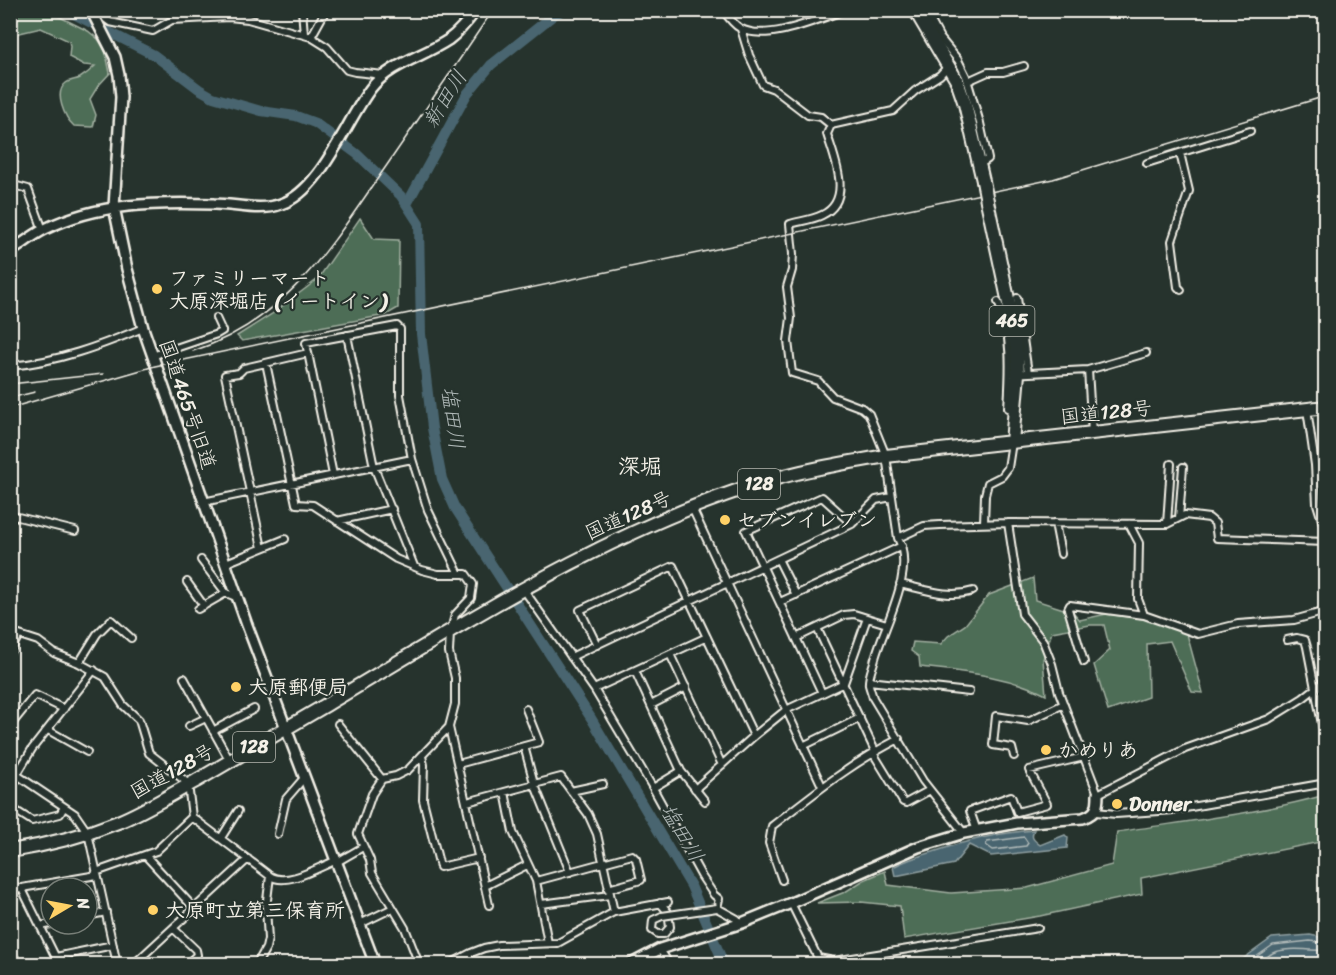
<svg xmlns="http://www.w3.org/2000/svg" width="1336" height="975" viewBox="0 0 1336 975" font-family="Sriracha,'Klee One',sans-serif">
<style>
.green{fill:#4e6d57;stroke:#a1afa0;stroke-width:1.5}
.water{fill:#49656f;stroke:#8d9d9f;stroke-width:1.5}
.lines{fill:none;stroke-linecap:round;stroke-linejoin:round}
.shore{stroke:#b0b9b8;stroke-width:1.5}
.river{stroke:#49656f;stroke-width:10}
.street-casing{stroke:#f4f1e8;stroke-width:10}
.secondary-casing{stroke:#f4f1e8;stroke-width:14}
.highway-casing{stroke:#f4f1e8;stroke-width:16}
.street{stroke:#26332d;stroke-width:6}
.secondary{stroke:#26332d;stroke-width:9}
.highway{stroke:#26332d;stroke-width:12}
.rail{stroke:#f4f1e8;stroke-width:1.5}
.street-bridge-casing{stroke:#f4f1e8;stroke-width:10;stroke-linecap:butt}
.highway-bridge-casing{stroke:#f4f1e8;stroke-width:16;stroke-linecap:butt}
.street-bridge{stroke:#26332d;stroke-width:6}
.highway-bridge{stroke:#26332d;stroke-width:12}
.poi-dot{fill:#ffd166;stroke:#26332d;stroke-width:2}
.labels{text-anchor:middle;stroke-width:4.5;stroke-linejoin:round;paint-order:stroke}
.shield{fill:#26332d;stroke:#b6b8b0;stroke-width:1.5}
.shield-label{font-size:18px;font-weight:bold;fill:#f4f1e8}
.poi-label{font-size:20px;font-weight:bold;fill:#f4f1e8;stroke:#26332d;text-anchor:start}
.street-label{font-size:20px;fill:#f4f1e8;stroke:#26332d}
.water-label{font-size:21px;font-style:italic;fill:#b0b9b8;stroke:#26332d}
.quarter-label{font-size:22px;font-weight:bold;fill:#f4f1e8;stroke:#26332d}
</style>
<rect width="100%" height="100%" fill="#26332d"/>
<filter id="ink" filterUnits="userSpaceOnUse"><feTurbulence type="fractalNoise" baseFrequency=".0167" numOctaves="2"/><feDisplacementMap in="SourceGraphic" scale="12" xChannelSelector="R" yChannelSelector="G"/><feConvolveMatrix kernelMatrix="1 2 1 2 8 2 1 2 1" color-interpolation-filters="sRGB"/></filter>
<g filter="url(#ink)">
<!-- green -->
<path class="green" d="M22 12 52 13 88 31 98 39 105 49 110 73 98 86 90 99 96 115 93 127 74 126C65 118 53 93 66 83 70 80 76 80 80 78 85 75 91 70 95 66L84 65 69 57 70 46 69 41 41 28 11 35V18Z
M360 218 374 239 399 240 398 308 386 315 242 341 237 336 272 314 318 279Z
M1033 578 1035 600 1073 612 1080 620 1106 614 1152 620 1187 634 1203 693 1192 692 1170 641 1147 644 1148 697 1108 711 1094 665 1110 650 1104 625H1090L1052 632 1043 659 1046 695C1007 675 963 672 920 667L919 657 911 651 913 642 941 644 948 636 965 625 989 595Z
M1325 795V841L1141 878 1142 894 1040 916 904 939 900 906 861 902 817 903 845 892 864 880 885 871 888 885 951 893 1027 888 1112 865 1117 832C1187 821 1257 814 1325 795Z"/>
<!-- water -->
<path class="water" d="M1034 830C1030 838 1034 840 1040 845L1065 835 1068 838 1067 848 991 856 969 845 954 864 895 876 893 867C906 860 919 856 933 852 968 840 997 833 1034 830Z
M1310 935 1325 938V964H1236L1272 938Z"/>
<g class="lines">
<!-- shore -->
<path class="shore" d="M1024 837 1028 843 1026 846 993 850 986 845 987 842Z
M1246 964 1273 945 1310 941 1326 943
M1259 964C1263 961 1269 954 1275 952 1290 947 1310 950 1326 951"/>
<!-- river -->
<path class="river" d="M66 10 154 55 199 89 213 97 261 111 296 116 315 123 357 154 401 196 419 224 421 334 432 428 442 479 455 508 591 718 691 886 724 964
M407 204 467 94 491 65 555 14 564 10"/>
<defs>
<path id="street" d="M101 10 106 19 110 22 153 31 172 20 229 17 248 19 311 37 327 47 347 70 355 72 384 75
M302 10 304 34
M723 10C728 17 733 24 740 28 765 43 819 19 845 10
M925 10 940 38 958 60 966 76 980 123 988 159 985 161
M741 29 749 55 763 85 774 89 808 115 821 117 831 125
M311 37 326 10
M968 81 988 72H1003L1024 66
M831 125 827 134C834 158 854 200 822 215 812 220 800 221 790 224L793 254 792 270 787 287 791 318 788 341 792 373 818 381 833 397 862 408 869 414 886 456 898 538C916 574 883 626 874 662 872 669 868 678 869 685 870 689 872 694 873 698L923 781 964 833
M831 125 893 111 915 91 940 75 949 65
M1180 153 1189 191 1172 241 1178 287 1181 290
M1147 163 1250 131
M10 187 17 186 28 189 43 230
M1017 298 1028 373
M998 302C1013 334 1010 373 1008 408L1015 409
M347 335 374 467 414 566
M152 356 217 334 222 331 216 318
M266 363 296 504 313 505 396 559 422 570 438 574H466L473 584 471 598 455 615 450 633 449 652 455 678V704L449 727 408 770 396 776 382 779 372 794 358 834 370 860 372 873 405 928 419 964
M10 366C57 362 100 346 143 328
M1088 370 1092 433
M1010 374 1088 370 1146 353
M1307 409 1315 465 1317 504 1326 533
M333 475 306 343 397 326 400 329V395L412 459 428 510 458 572
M203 502 412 459
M692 508 822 786
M10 515 75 531
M1179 518 1183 467
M337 521 392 509
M984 523 985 495 988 483 1002 476 1008 468 1012 442
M1008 523 1022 614 1043 641 1052 664 1059 692 1098 794 1185 749 1269 719 1303 698 1326 680
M1055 523 1061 554
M1129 524 1139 543 1138 599 1144 615
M1167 524 1171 464
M898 538 924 526 940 525 1008 523 1167 524 1185 515 1209 518 1215 523 1217 538 1326 542
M262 548 225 375 239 373 244 368 308 353
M778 559 796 595
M201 560 226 593
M226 563 285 539
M187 582 204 606
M900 584C924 589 949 599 973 591
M524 590 594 689 653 788 702 877 714 895 719 899 717 908 737 919
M780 602 902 546
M198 609 226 593 238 598
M817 628 875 751
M10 632 38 641 54 653 79 663 105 677 123 705 139 720 149 753 184 780 189 792 192 817 270 876C287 887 319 867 337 860
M796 638 844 615 854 614 867 618
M1287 640 1297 638 1305 640 1307 647 1326 745
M597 645 580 610 673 566 754 736
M10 652 19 635
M670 654 722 765
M571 657 852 524 876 500 892 497
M1084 662 1068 609 1070 605 1144 615 1198 634 1238 624 1294 620 1326 611
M79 663 97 634 111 620 131 638
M635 671 681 771 705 801
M184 678 230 761
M869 681 969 692
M594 689 707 637
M822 693 746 531 822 497 852 524
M651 705 686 687
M338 724 382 779
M10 726 35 695 64 709
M189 726 206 718
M449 727 489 905
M48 730 87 752
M213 731 254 709
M524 746 534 783 570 872
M803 746 860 718
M873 753 903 802 906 803 930 790
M422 756 424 765 423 800 440 867 479 858
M1014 756 1012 748 993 745 996 716 1028 721 1064 704
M458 764 539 742 526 709
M17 775 75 814 88 833 117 964
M10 786 32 749 94 670
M653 788 681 771
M695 789 754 736 786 710 844 683 867 618 887 624
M571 791 603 784
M505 792 513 832 536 881 632 855 636 859 641 880 608 889
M467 802 561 777 588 814 597 834 614 912
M10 807 32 821 60 814 64 807
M1096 812 1116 814 1174 810 1326 783
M977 831 970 811 1011 796 1017 812 1047 804 1029 770 1084 757
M278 834 286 799 304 778
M221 838 238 811
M145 855 194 908
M337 862 363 847
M96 872 156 851 192 817
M782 880 769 843 772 826C813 794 853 762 899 739
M536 881 548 943
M485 886 527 865
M22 889 59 964
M10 890 97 875
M660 903 668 912 670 927 664 934H658L652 930 653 920 662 916
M791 903 818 958 834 961 1038 928
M541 904 610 895
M87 916 106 912
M360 924 393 908
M40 926 51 924
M173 928 196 950 197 955 187 964
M10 949 18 964
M660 949 669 964
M468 955 472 964
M56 957 113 945
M134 964 248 859
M257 964 266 948 268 939 266 908 270 876
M450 964 471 953 484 948 499 945 558 943 614 912 668 902"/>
<path id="secondary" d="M91 10 115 57 119 75 121 97 114 207 127 269 143 328 247 625 375 964
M10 252C22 244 33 235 45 229 98 203 156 202 214 204 236 204 260 212 281 204 321 191 346 121 371 88 390 64 424 56 448 40 459 32 468 21 476 10
M631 964 660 949 742 923 791 903 918 847 964 833 1017 823 1083 818C1097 813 1098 807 1098 794"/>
<path id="highway" d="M915 10 957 81 965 104 983 181
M987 201 1011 313 1017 354 1018 374 1012 442
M10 851C48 845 83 836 118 822 145 811 170 795 196 781 239 756 283 730 326 705 468 621 609 529 767 481 806 469 846 463 886 456L1326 407"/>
</defs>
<!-- street casing -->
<use href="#street" class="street-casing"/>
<!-- secondary casing -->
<use href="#secondary" class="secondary-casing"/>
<!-- highway casing -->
<use href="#highway" class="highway-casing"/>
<!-- street -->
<use href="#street" class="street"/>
<!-- secondary -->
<use href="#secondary" class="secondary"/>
<!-- highway -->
<use href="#highway" class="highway"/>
<!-- rail -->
<path class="rail" d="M193 351C288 321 333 242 387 165 422 114 458 62 493 10
M10 384 103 374
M10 398 35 392
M10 408 155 366 1053 179 1326 96"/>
<defs>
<path id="street-bridge" d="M662 916 717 908"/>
<path id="highway-bridge" d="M983 181 987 201"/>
</defs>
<!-- street-bridge casing -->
<use href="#street-bridge" class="street-bridge-casing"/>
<!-- highway-bridge casing -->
<use href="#highway-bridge" class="highway-bridge-casing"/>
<!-- street-bridge -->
<use href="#street-bridge" class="street-bridge"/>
<!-- highway-bridge -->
<use href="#highway-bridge" class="highway-bridge"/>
</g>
</g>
<!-- markers -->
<g class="poi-dot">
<circle cx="157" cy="289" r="6"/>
<circle cx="725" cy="520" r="6"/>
<circle cx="236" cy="687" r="6"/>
<circle cx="1046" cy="750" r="6"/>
<circle cx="1117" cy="804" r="6"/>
<circle cx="153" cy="910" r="6"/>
</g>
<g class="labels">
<!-- shield labels -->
<g class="shield">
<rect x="989.5" y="306" width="45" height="30" rx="4.5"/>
<rect x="738" y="469" width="42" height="30" rx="4.5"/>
<rect x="233" y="732" width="42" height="30" rx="4.5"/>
</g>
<g class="shield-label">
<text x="1012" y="327">465</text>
<text x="759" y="490">128</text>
<text x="254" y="753">128</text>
</g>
<!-- poi labels -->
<g class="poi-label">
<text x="169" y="285">ファミリーマート<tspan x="169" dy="23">大原深堀店 (イートイン)</tspan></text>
<text x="737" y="527">セブンイレブン</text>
<text x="248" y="694">大原郵便局</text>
<text x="1058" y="757">かめりあ</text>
<text x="1129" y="811">Donner</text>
<text x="165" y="917">大原町立第三保育所</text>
</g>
<!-- street labels -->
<g class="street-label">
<text transform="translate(188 404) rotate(71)" y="7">国道465号旧道</text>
<text transform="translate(1106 412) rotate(-6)" y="7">国道128号</text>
<text transform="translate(628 515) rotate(-24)" y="7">国道128号</text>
<text transform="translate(172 771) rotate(-29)" y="7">国道128号</text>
</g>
<!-- water labels -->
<g class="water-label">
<text transform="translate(445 99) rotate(-58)" y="7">新田川</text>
<text transform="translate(453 418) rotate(82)" y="7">塩田川</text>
<text transform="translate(682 833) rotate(59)" y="7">塩田川</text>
</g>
<!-- quarter labels -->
<g class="quarter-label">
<text x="640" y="474">深堀</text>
</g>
</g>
<!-- margin -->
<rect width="1336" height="975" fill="none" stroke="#26332d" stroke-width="36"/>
<rect x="18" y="18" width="1300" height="939" fill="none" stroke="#f4f1e8" stroke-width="2" filter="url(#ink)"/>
<!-- north arrow -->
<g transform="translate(69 906) rotate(80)"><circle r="28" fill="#26332d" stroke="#787f78" stroke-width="1.5"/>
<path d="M0-4.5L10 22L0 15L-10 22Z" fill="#ffd166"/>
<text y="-9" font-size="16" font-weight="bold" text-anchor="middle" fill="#f4f1e8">N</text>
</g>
</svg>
